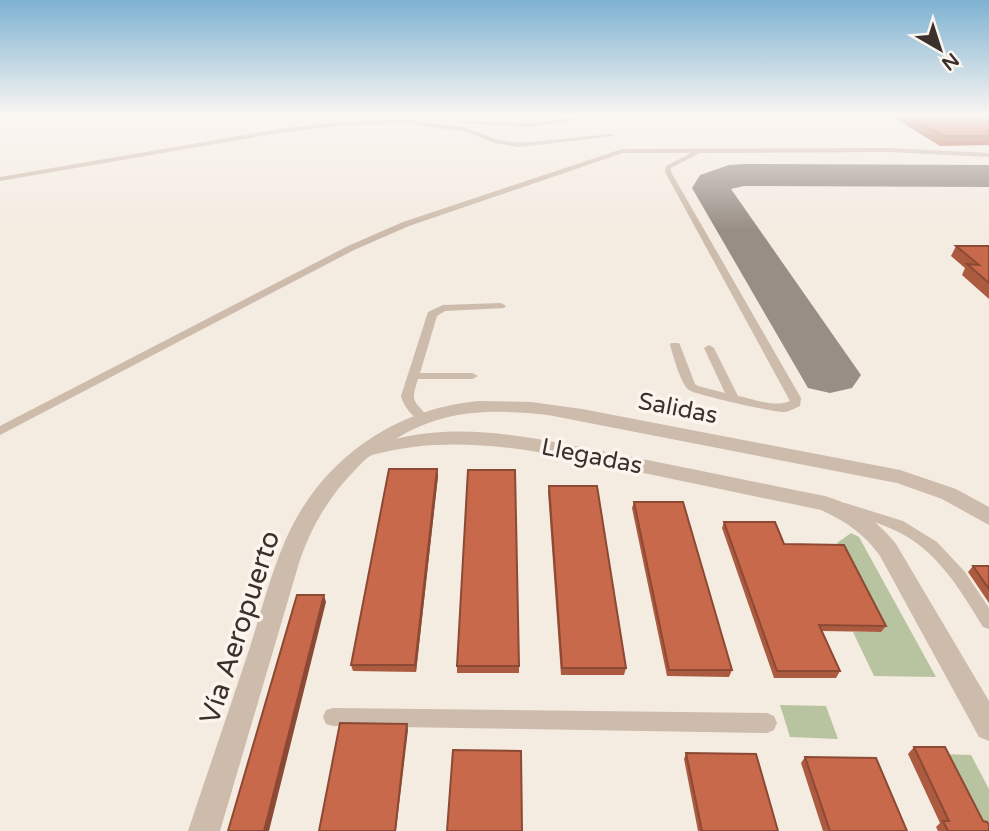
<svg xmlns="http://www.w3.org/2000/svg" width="989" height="831" viewBox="0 0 989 831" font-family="'Varela Round',sans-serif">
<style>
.green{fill:#b8c4a0}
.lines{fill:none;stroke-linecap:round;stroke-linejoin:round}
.taxiway{fill:#988e86;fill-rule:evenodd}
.service{fill:#cdbbac;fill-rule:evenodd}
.minor{fill:#cdbbac;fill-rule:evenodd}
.wall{fill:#ac5a40}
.shaded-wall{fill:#8c4a34}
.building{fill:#c8694b;stroke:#8c4a34;stroke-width:2}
.labels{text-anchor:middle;stroke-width:7;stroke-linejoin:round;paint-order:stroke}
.street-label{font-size:24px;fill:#3b302b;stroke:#fbf5ee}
.near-street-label{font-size:28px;fill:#3b302b;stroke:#fbf5ee}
</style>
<rect width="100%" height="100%" fill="#f4ebe1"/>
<!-- green -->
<path class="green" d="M851 533 859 537 936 677 874 676 853 632H881L837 543Z
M780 705 826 706 838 739 790 737Z
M938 754 971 755 989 789V831Z"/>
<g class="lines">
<!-- taxiway -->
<path class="taxiway" d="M744 164 989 165V187L744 186 731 189 861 375 852 388 830 393 808 388 692 188 700 175 729 165Z"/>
<!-- service -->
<path class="service" d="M603 114H617L531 127 462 123 465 121 531 123Z
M410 120 467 128 498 140 519 143 612 134 615 136 519 147 495 143 466 132 410 124 347 125 279 133 0 181V177L279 129 347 121Z
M889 148 989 153V157L889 152 700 153 671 168V172L801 398 800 406C795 408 790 411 785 412 776 413 696 395 689 390 681 385 673 355 670 345L671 343H679L680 345 695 384 698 386 725 393 704 348 709 345 714 348 738 396C754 399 774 408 790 401L665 172 666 166 691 153H623L409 226 354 250 0 435V426L348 246 403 222 622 149Z
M501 303 506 306 504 308 445 311 437 316 420 373H472L478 376 472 379H418C410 404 414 399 429 418L423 422C414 419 403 406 401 396L428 312 443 305Z
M845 503 903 521 937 542 965 572 989 608V629L983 627C959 588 936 548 892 529 875 521 857 517 840 512L838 508 840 504Z
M333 708 767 713 774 716 777 723 774 730 767 733 333 726 326 724 323 717 326 710Z"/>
<!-- minor -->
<path class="minor" d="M478 401 531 402 582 409 900 470 956 489 989 507V525L942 499 897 483 548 415C495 409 443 409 396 439 471 420 552 442 627 456 693 469 759 483 825 496 853 504 878 521 896 544L989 701V741L979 737 880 556C865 534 845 521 821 510 758 497 696 484 634 471 547 453 459 431 372 455 367 457 360 465 356 469 329 496 311 527 299 563L220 831H188C208 771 229 710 249 650 261 613 270 575 286 539 320 461 393 409 478 401Z"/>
</g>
<!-- wall -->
<path class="wall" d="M898 114H987L989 115V145L940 146 896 119Z
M956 246H989V299L962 275 965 268 951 256Z
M437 469 438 476 416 672 353 671 351 665Z
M549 486 626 668 624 675H561L548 492Z
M634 502 732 670 729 677 667 676 632 508Z
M724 522 784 544 886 626 881 632 822 631 840 671 836 678H774L722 528Z
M973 566H989V603L968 572Z
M457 666H519V673H457Z
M914 747 983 821 989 831H938L936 827 940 823 908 754Z
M686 753 778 831H698L684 759Z
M805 757 907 831H823L801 763Z"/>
<!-- shaded-wall -->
<path class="shaded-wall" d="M437 469 438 476 416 672 415 665Z
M324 595 326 602 269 831H264Z
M407 724 408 730 396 831H395Z"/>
<!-- building -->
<path class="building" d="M905 114H987L989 115V136H943Z
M956 246H989V283L967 264 979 265Z
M389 469H437L415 665H351Z
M468 470H515L519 666H457Z
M549 486H597L626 668H562Z
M634 502H683L732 670H669Z
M724 522H775L784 544 844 545 886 626 819 625 840 671H777Z
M973 566H989V589Z
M297 595H324L264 831H228Z
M340 723 407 724 395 831H319Z
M914 747H945L983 821 987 822 989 825V831H948L943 821H949Z
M453 750 521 751 522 831H447Z
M686 753 756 754 778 831H702Z
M805 757 876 758 907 831H830Z"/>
<!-- sky -->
<linearGradient id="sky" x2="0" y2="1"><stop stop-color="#7eb2d2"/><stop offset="0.5" stop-color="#faf6f2"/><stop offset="1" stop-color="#faf6f2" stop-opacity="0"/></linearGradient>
<rect width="989" height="230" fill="url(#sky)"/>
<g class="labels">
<!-- street labels -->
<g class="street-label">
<text transform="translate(678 408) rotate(11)" y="8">Salidas</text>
<text transform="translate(592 456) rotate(11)" y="8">Llegadas</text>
</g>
<!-- near-street labels -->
<g class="near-street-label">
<text transform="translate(239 627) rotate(-72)" y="10">Vía Aeropuerto</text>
</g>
</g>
<!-- north arrow -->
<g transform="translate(940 49) rotate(141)" stroke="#fbf5ee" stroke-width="5" paint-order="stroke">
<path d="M0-5L12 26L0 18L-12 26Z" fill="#3b302b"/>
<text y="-10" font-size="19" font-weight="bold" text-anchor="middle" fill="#3b302b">N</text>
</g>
</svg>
